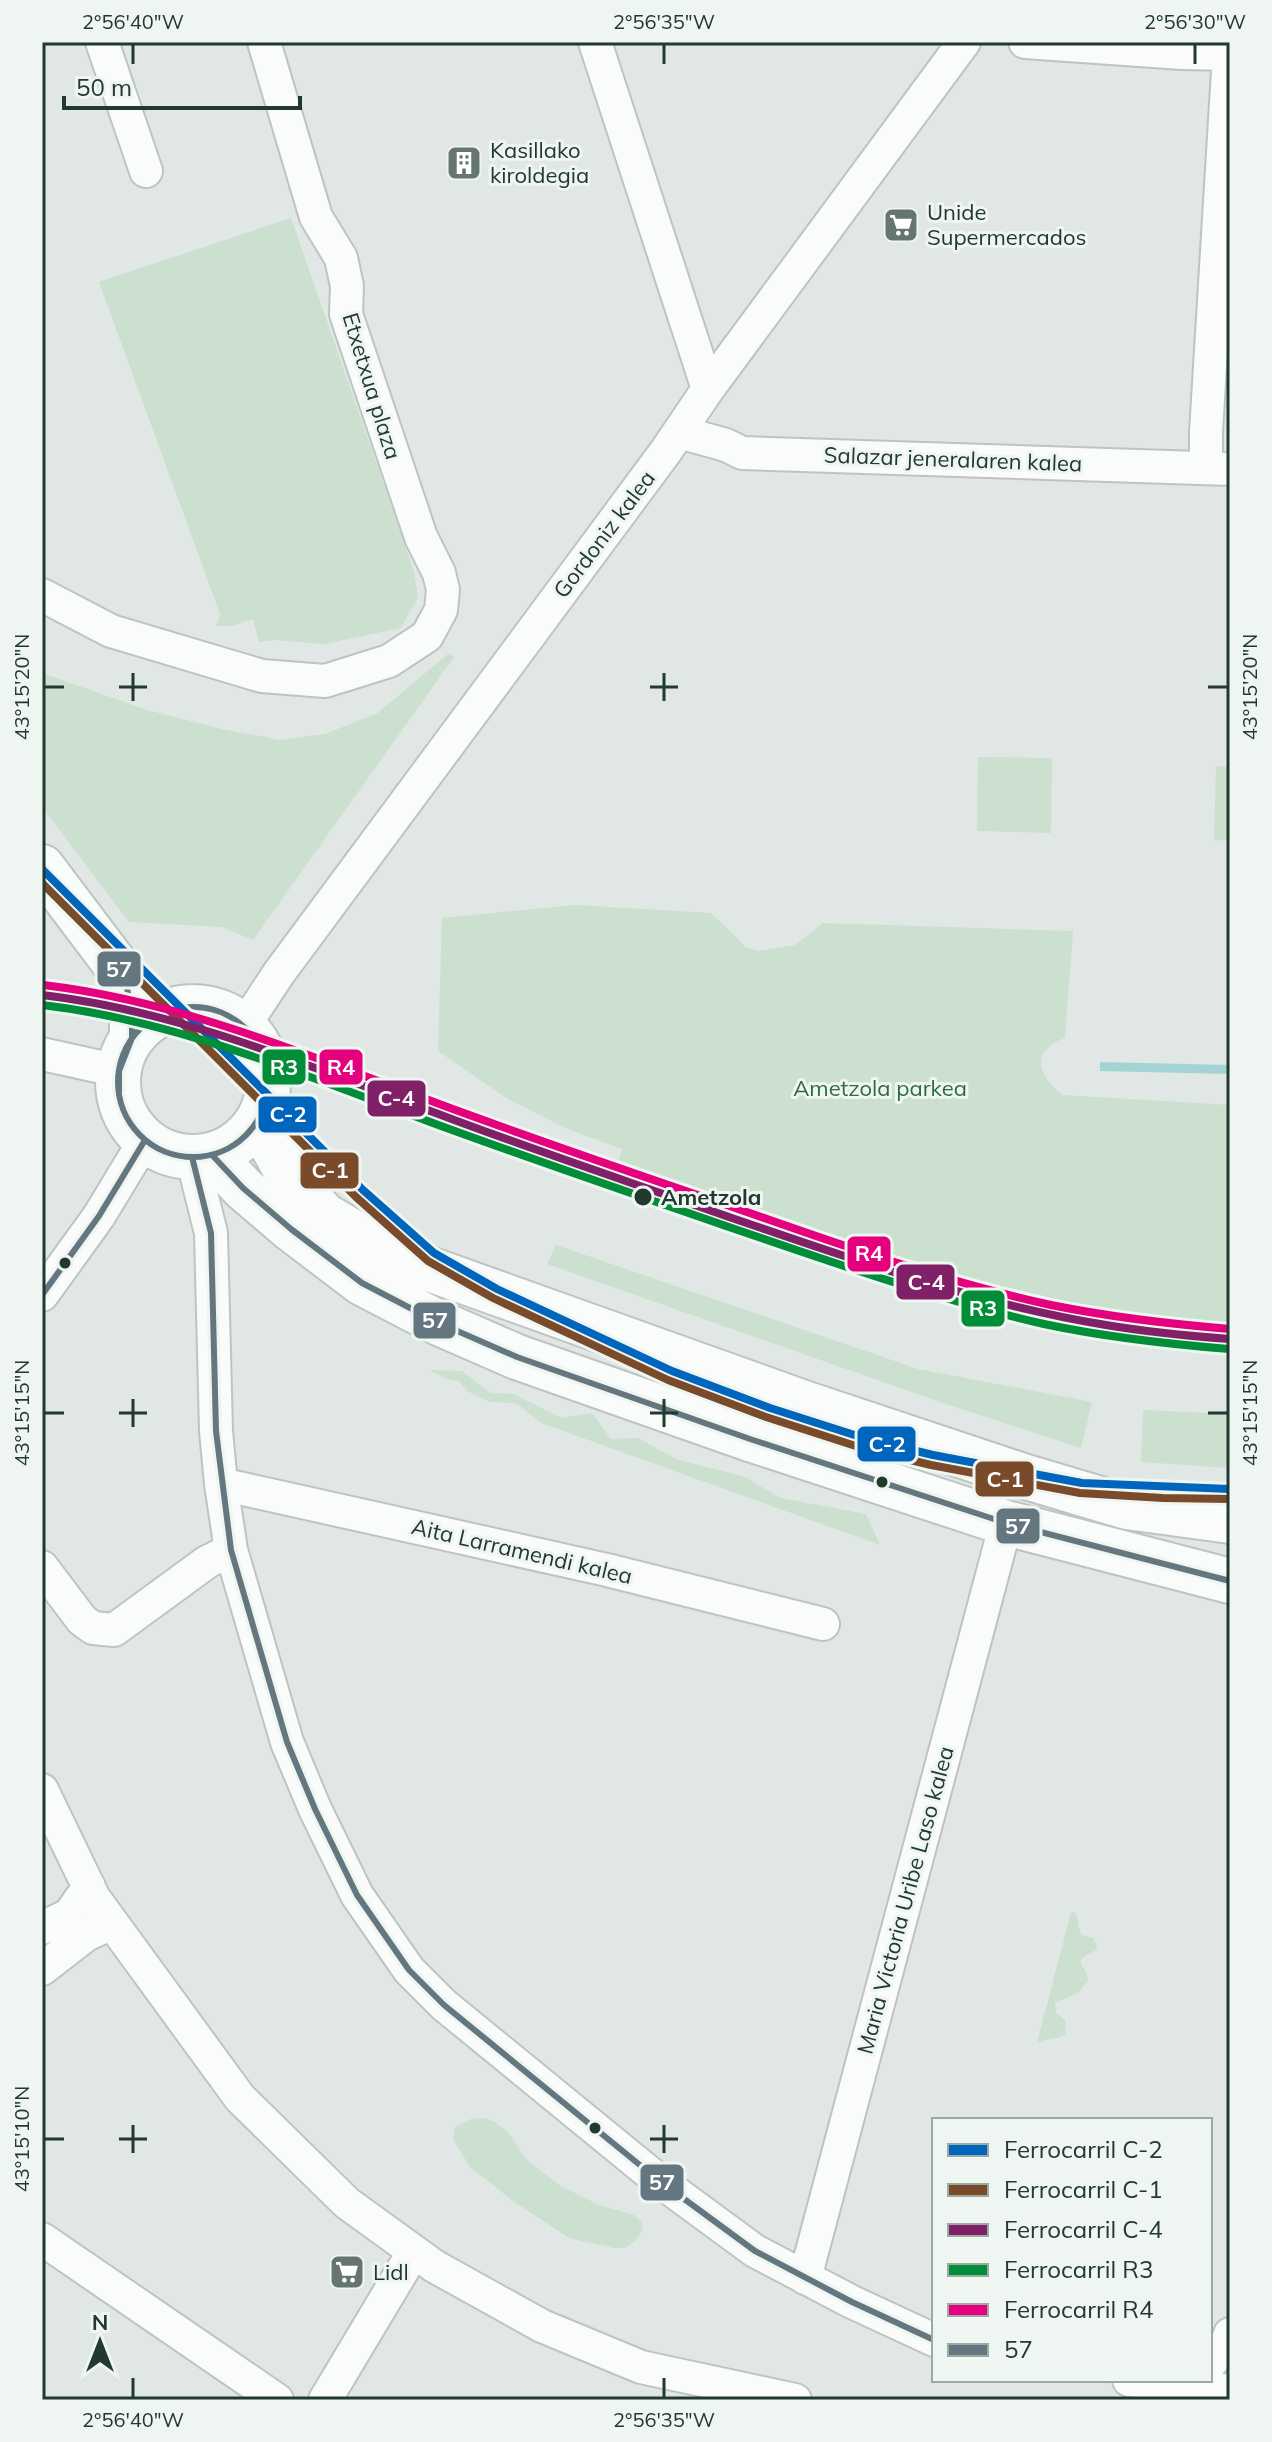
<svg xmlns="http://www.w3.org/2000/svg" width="1272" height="2442" viewBox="0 0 1272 2442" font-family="Mulish,sans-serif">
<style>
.green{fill:#cbe0ce}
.water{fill:#a3d4d4}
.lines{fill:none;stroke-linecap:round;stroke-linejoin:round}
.street-casing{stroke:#bec4c1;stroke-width:36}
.secondary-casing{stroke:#bec5c1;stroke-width:48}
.street{stroke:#fafbfb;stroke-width:32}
.secondary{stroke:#fafbfb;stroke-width:44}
.bus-1-casing{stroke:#eff6f2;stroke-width:12}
.bus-1{stroke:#647781;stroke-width:6}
.rail-1-casing{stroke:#eff6f2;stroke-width:14}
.rail-2-casing{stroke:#eff6f2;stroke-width:14}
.rail-3-casing{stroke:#eff6f2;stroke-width:14}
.rail-4-casing{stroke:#eff6f2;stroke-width:14}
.rail-5-casing{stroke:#eff6f2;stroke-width:14}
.rail-1{stroke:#0065bd;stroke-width:8}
.rail-2{stroke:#7a4b2a;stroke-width:8}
.rail-3{stroke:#802168;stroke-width:8}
.rail-4{stroke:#028d38;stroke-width:8}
.rail-5{stroke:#e5007d;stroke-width:8}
.ticks{fill:none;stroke:#21392f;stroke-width:3}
.stop-dot{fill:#21392f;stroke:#eff6f2;stroke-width:3}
.labels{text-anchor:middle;stroke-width:6;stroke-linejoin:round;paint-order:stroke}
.poi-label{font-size:22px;fill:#21392f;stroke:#eff6f2;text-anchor:start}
.street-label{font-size:22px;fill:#21392f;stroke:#eff6f2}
.park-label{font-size:22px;fill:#2d6d3c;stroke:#eff6f2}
.stop-label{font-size:22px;font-weight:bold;fill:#21392f;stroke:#eff6f2;text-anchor:start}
.line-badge{stroke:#eff6f2;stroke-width:3}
.badge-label{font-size:22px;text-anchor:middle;font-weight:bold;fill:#fff}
.neatline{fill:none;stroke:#21392f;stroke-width:3}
.ticks-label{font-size:20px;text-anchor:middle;fill:#21392f}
</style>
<rect width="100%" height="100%" fill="#e1e7e4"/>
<!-- green -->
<path class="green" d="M291 218 414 571 418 597 401 628 324 644 274 640 259 642 253 619 232 626H216L220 614 99 282Z
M449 653 454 657 253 940 222 927 129 922 42 807V673L147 710 222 729 280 740 325 734 378 713Z
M978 757 1052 758 1051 833 977 831Z
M1216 766 1230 767V841L1214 840Z
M575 905 711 913 746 947 759 951 795 945 823 923 1073 931 1065 1038C1030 1050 1037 1077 1063 1095L1230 1105V1340L1159 1336 1061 1321 941 1295 944 1280 615 1171 622 1149 565 1128 508 1099 438 1051 442 918Z
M556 1245 918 1369 1092 1402 1081 1448 946 1404 547 1264Z
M429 1370 462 1371 491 1393 514 1394 561 1418 592 1413 611 1439 638 1438 678 1460 743 1476 781 1498 866 1514 880 1545 541 1423 522 1407 513 1403 490 1402 477 1396 467 1391 459 1381 447 1379Z
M1143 1410 1230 1414V1468L1141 1462Z
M1071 1912 1076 1913C1079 1920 1077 1928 1082 1935L1092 1938 1097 1945 1096 1950C1068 1965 1087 1961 1088 1981L1077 1994 1055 2002 1056 2012 1065 2020 1066 2034C1057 2040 1047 2038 1037 2043Z
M485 2118 495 2122 507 2131 528 2161 559 2185 599 2205 634 2215 641 2221 643 2229 635 2241 625 2248H614L569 2238 513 2201 470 2167 453 2139 455 2127 471 2119Z"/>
<!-- water -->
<path class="water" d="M1100 1062 1230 1065V1074L1100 1071Z"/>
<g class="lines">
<defs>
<path id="street" d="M102 42 146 171
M595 42 708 389
M1025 42 1182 53 1230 54
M679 432 726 445 742 453 1230 469
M1206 467V432L1229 54
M42 595 111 631 262 676 325 681 389 661 427 636 441 610 443 590 439 573 421 537 346 314 347 286 341 258 316 217 264 42
M244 1026 279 973 666 451 708 389 964 42
M42 1054 119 1071
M192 1157 211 1233 216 1431 221 1484 231 1550 287 1742 315 1809 357 1895 409 1970 444 2005 657 2179 755 2251 852 2302 934 2340
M42 1295 99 1216 145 1140
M221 1484 607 1570 823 1624
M42 1567 82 1620 93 1628 114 1630 207 1562 231 1550
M42 1790 94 1898 240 2098 347 2203 434 2266 542 2326 641 2367 795 2400
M42 1928 69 1915 89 1887
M42 1969 86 1935 112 1923
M42 2239 277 2400
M805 2278 1006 1523
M1210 2364 1228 2340 1230 2334
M1129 2380 1230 2391
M325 2400 413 2253"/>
<path id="secondary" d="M42 867 125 977 132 1015V1038
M118 1082a75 75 0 1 1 150 0a75 75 0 1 1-150 0Z
M258 1121 289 1176 324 1215 393 1256 804 1403 1023 1476 1127 1507 1230 1521
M212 1155 243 1188 291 1229 362 1283 439 1323 517 1357 750 1439 1006 1523 1230 1581"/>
</defs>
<!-- street casing -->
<use href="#street" class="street-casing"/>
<!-- secondary casing -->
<use href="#secondary" class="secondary-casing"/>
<!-- street -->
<use href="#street" class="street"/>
<!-- secondary -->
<use href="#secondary" class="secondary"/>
<defs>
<path id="bus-1" d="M42 867 125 977 132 1015V1038L119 1071V1092
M118 1082a75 75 0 1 1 150 0a75 75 0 1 1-150 0Z
M212 1155 243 1188 291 1229 362 1283 439 1323 517 1357 750 1439 1006 1523 1230 1581
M192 1157 211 1233 216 1431 231 1550 287 1742 315 1809 357 1895 409 1970 444 2005 657 2179 755 2251 852 2302 934 2340
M42 1295 99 1216 145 1140"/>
</defs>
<!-- bus-1 casing -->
<use href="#bus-1" class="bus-1-casing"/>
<!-- bus-1 -->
<use href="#bus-1" class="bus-1"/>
<defs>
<path id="rail-1" d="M42 869 363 1190 434 1253 497 1289 672 1371 770 1408 867 1439 933 1455 1082 1483 1230 1489"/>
<path id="rail-2" d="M42 883 356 1197 428 1261 493 1298 668 1380 766 1417 865 1449 931 1465 1080 1493 1163 1498 1230 1499"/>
<path id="rail-3" d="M42 995C180 1011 311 1067 441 1115 536 1151 633 1183 729 1217 852 1259 977 1304 1106 1325 1147 1332 1189 1336 1230 1339"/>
<path id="rail-4" d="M42 1005C180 1021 311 1078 441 1126 534 1160 628 1192 723 1225 829 1261 935 1299 1044 1324 1105 1337 1167 1344 1229 1349"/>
<path id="rail-5" d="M43 985C181 1001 312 1057 442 1105 537 1140 633 1173 730 1206 835 1243 942 1281 1051 1305 1110 1317 1170 1324 1230 1329"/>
</defs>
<!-- rail-1 casing -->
<use href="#rail-1" class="rail-1-casing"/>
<!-- rail-2 casing -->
<use href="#rail-2" class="rail-2-casing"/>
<!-- rail-3 casing -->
<use href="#rail-3" class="rail-3-casing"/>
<!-- rail-4 casing -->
<use href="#rail-4" class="rail-4-casing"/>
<!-- rail-5 casing -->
<use href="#rail-5" class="rail-5-casing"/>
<!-- rail-1 -->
<use href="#rail-1" class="rail-1"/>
<!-- rail-2 -->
<use href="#rail-2" class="rail-2"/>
<!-- rail-3 -->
<use href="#rail-3" class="rail-3"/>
<!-- rail-4 -->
<use href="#rail-4" class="rail-4"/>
<!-- rail-5 -->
<use href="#rail-5" class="rail-5"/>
</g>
<!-- ticks -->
<path class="ticks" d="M133 44V64M664 44V64M1195 44V64M133 673V701M664 673V701M44 687H64M119 687H147M650 687H678M1208 687H1228M133 1399V1427M664 1399V1427M44 1413H64M119 1413H147M650 1413H678M1208 1413H1228M133 2125V2153M664 2125V2153M44 2139H64M119 2139H147M650 2139H678M133 2378V2398M664 2378V2398"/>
<!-- icons -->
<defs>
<symbol id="building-square" viewBox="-11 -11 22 22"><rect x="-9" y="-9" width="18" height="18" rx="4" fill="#64766e" stroke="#eff6f2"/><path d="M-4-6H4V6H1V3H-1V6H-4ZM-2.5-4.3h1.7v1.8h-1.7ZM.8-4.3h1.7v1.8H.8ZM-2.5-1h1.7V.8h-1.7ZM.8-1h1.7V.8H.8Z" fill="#fff"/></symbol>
<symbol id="supermarket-square" viewBox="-11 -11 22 22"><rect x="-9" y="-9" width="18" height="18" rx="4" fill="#64766e" stroke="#eff6f2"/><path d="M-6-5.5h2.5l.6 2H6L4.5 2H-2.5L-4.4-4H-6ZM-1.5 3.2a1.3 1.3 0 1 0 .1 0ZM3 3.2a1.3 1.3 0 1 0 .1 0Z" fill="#fff"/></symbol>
</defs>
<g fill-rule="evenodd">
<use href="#building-square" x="444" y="143" width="40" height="40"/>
<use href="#supermarket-square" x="881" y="205" width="40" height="40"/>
<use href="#supermarket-square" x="327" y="2252" width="40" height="40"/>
</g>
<!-- markers -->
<g class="stop-dot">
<circle cx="643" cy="1197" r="10"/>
<circle cx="65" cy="1263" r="7"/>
<circle cx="882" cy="1482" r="7"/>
<circle cx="595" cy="2128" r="7"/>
</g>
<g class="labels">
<!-- poi labels -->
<g class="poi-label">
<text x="490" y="158">Kasillako<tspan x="490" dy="25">kiroldegia</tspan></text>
<text x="927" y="220">Unide<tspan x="927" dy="25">Supermercados</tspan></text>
<text x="373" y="2280">Lidl</text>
</g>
<!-- street labels -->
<g class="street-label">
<text transform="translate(372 386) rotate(73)" y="8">Etxetxua plaza</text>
<text transform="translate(953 459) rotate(2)" y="8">Salazar jeneralaren kalea</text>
<text transform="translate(604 534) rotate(-53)" y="8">Gordoniz kalea</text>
<text transform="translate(522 1551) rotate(13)" y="8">Aita Larramendi kalea</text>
<text transform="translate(905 1900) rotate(-75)" y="8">Maria Victoria Uribe Laso kalea</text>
</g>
<!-- park labels -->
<g class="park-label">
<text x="880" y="1096">Ametzola parkea</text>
</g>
<!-- stop labels -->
<g class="stop-label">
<text x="661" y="1205">Ametzola</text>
</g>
</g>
<g class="line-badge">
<rect x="96" y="950" width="46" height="38" rx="8" fill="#647781"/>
<rect x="318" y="1048" width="46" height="38" rx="8" fill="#e5007d"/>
<rect x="261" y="1048" width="46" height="38" rx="8" fill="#028d38"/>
<rect x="366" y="1079" width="61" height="39" rx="8" fill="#802168"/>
<rect x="257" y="1095" width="61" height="39" rx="8" fill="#0065bd"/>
<rect x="299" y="1151" width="61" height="39" rx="8" fill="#7a4b2a"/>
<rect x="846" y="1235" width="46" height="38" rx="8" fill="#e5007d"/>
<rect x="895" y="1263" width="61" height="38" rx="8" fill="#802168"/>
<rect x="960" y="1289" width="46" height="39" rx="8" fill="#028d38"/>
<rect x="412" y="1301" width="45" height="39" rx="8" fill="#647781"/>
<rect x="856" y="1425" width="61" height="38" rx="8" fill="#0065bd"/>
<rect x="974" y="1460" width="61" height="38" rx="8" fill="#7a4b2a"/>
<rect x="995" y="1507" width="46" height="38" rx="8" fill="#647781"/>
<rect x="639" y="2163" width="46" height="39" rx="8" fill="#647781"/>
</g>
<g class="badge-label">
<text x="119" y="977">57</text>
<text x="341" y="1075">R4</text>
<text x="284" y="1075">R3</text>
<text x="396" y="1106">C-4</text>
<text x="288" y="1122">C-2</text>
<text x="330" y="1178">C-1</text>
<text x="869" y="1261">R4</text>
<text x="926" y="1290">C-4</text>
<text x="983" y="1316">R3</text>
<text x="435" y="1328">57</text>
<text x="887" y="1452">C-2</text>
<text x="1005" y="1487">C-1</text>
<text x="1018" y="1534">57</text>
<text x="662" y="2190">57</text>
</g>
<!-- border -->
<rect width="1272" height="2442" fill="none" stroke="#eff6f2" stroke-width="88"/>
<!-- legend -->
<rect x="932" y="2118" width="280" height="264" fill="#eff6f2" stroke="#9daaa4" stroke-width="2"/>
<rect x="948" y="2144" width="40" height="12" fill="#0065bd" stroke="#9daaa4" stroke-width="2"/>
<text x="1004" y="2158" font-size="24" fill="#21392f">Ferrocarril C-2</text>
<rect x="948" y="2184" width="40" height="12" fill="#7a4b2a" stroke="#9daaa4" stroke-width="2"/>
<text x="1004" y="2198" font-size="24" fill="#21392f">Ferrocarril C-1</text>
<rect x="948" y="2224" width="40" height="12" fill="#802168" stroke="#9daaa4" stroke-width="2"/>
<text x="1004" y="2238" font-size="24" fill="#21392f">Ferrocarril C-4</text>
<rect x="948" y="2264" width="40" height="12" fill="#028d38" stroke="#9daaa4" stroke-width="2"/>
<text x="1004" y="2278" font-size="24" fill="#21392f">Ferrocarril R3</text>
<rect x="948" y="2304" width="40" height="12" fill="#e5007d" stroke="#9daaa4" stroke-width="2"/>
<text x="1004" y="2318" font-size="24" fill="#21392f">Ferrocarril R4</text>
<rect x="948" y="2344" width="40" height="12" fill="#647781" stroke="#9daaa4" stroke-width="2"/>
<text x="1004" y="2358" font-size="24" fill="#21392f">57</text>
<!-- north arrow -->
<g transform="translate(100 2342)" stroke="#eff6f2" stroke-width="6" paint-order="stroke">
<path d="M0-6L14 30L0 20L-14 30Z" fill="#21392f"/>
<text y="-12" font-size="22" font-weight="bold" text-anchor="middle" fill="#21392f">N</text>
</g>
<!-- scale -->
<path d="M64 96v12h236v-12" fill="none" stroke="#21392f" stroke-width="4"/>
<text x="76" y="96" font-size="24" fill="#21392f" stroke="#eff6f2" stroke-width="6" paint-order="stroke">50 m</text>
<rect x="44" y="44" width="1184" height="2354" class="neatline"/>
<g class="ticks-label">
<text x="133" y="29">2°56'40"W</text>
<text x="664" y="29">2°56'35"W</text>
<text x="1195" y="29">2°56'30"W</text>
<text transform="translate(22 687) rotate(-90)" y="7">43°15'20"N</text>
<text transform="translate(1250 687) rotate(-90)" y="7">43°15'20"N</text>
<text transform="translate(22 1413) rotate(-90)" y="7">43°15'15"N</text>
<text transform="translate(1250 1413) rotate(-90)" y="7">43°15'15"N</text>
<text transform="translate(22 2139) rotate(-90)" y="7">43°15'10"N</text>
<text x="133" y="2427">2°56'40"W</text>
<text x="664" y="2427">2°56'35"W</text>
</g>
</svg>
